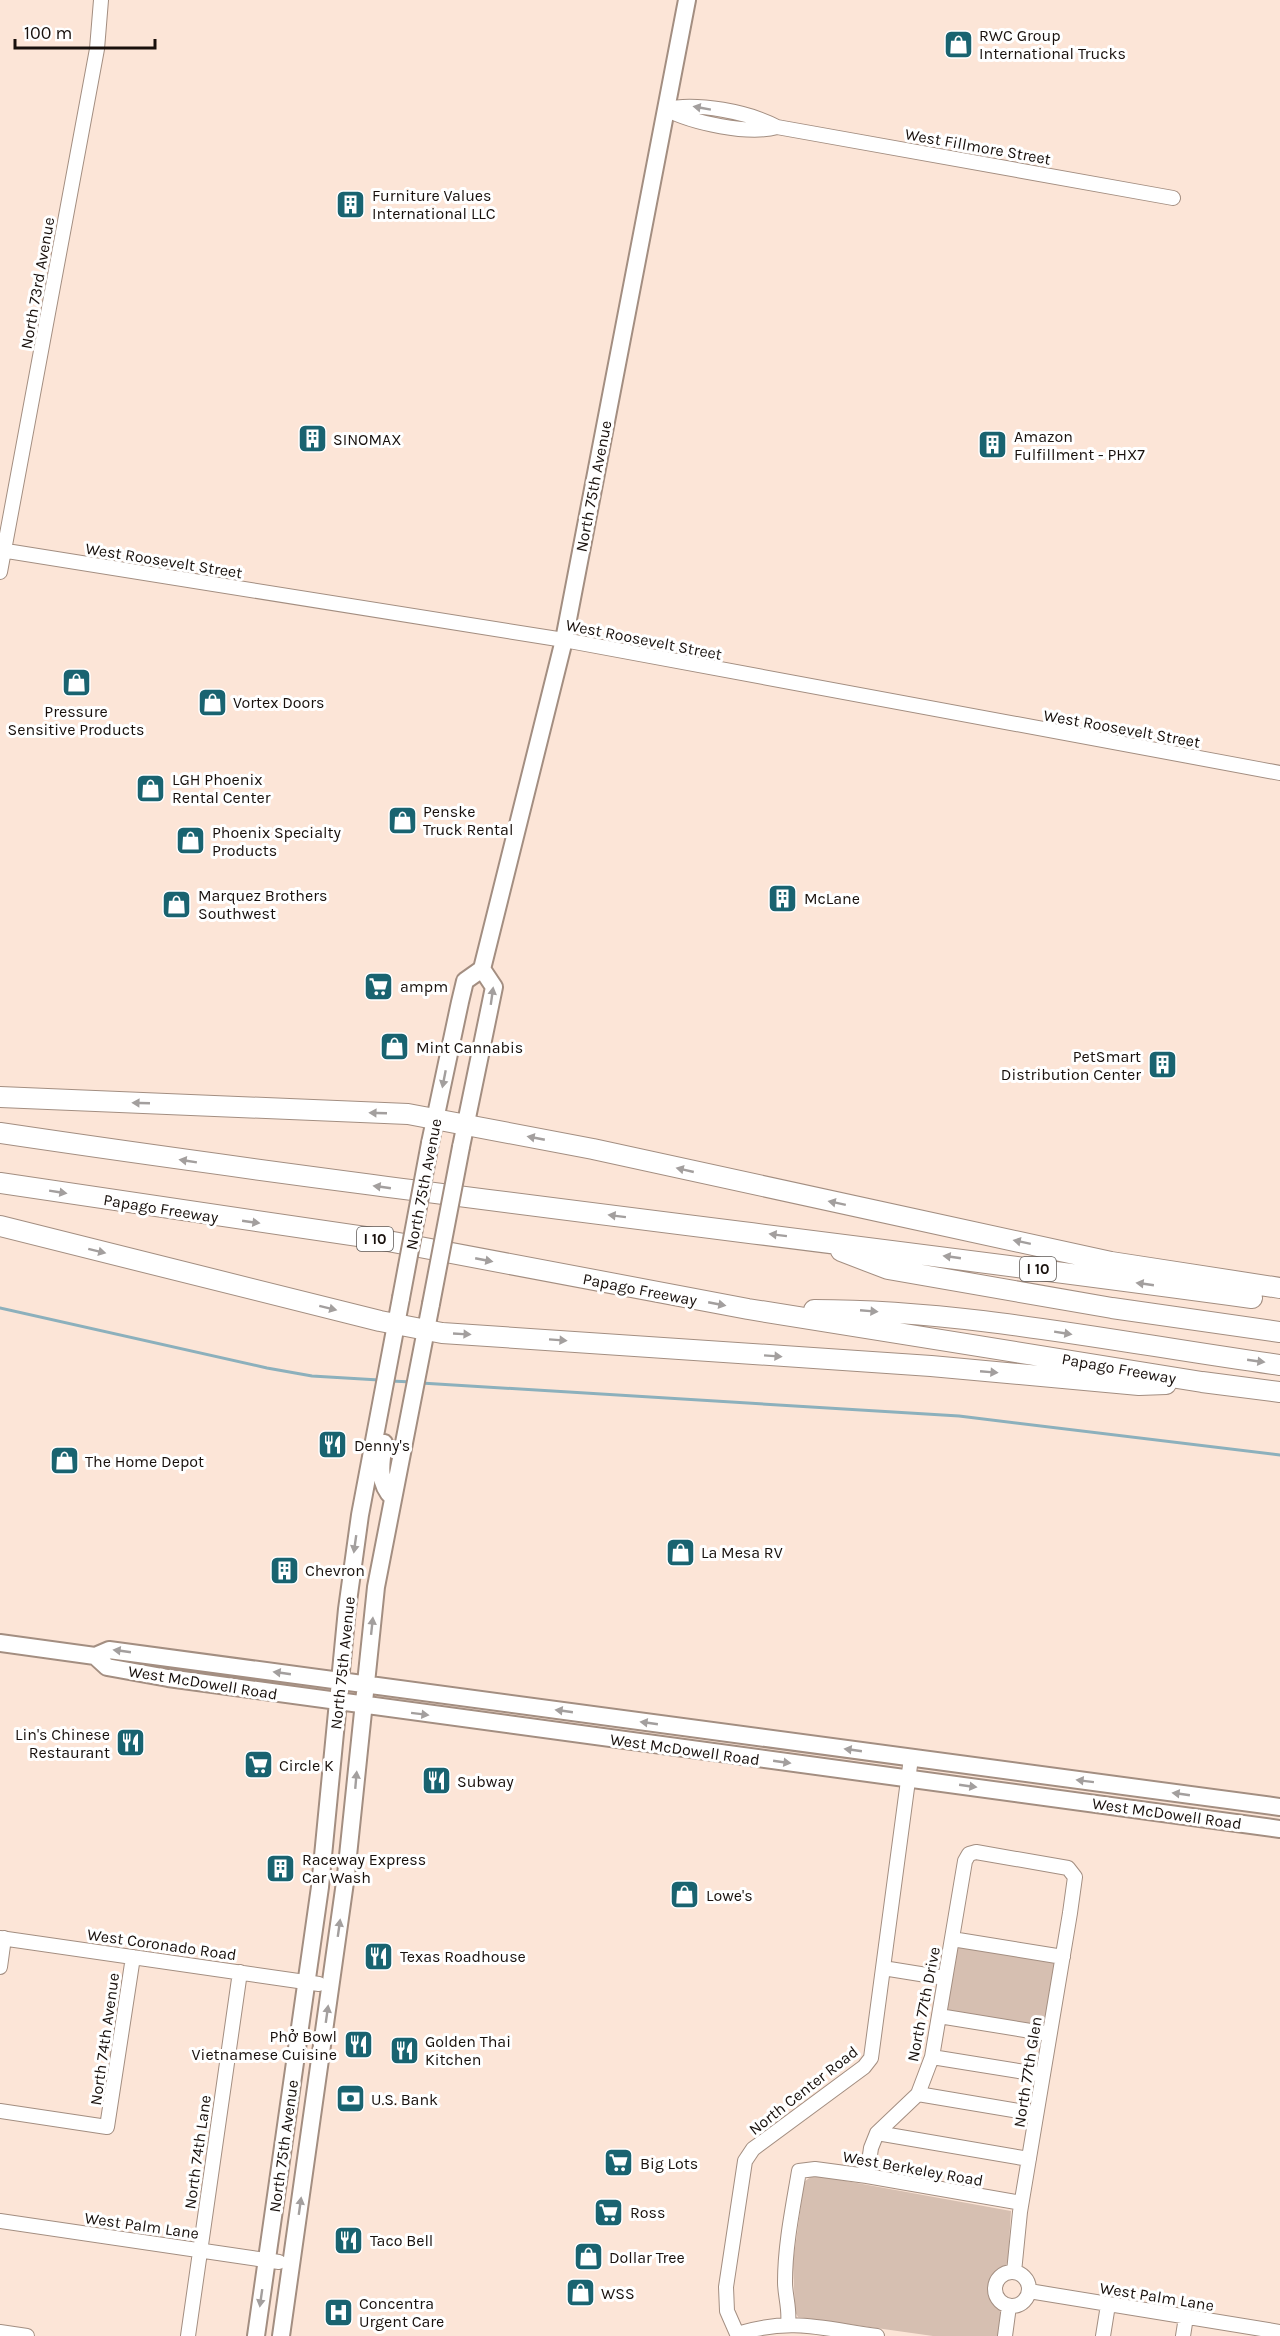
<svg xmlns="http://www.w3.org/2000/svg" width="1280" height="2336" viewBox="0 0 1280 2336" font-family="Karla,sans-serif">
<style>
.green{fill:#d6bfb1}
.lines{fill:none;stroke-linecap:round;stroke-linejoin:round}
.stream{stroke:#8cb0bc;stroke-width:3}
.minor-casing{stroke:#a38e81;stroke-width:16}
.major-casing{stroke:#a38e81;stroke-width:20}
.highway-casing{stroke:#a38e81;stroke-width:22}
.minor{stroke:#fff;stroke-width:14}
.major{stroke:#fff;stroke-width:16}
.highway{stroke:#fff;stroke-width:20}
.major-bridge-casing{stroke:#a38e81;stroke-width:20;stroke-linecap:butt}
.major-bridge{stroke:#fff;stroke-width:16}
.oneway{fill:#a39f9e}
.labels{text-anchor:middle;stroke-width:6;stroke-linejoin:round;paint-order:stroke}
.shield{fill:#fff;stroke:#5d5855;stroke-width:1.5}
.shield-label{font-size:15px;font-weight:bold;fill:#18100c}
.poi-label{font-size:16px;fill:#18100c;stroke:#fff;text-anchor:start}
.street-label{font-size:16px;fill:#18100c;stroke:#fff}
</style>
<rect width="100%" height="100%" fill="#fce5d7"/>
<!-- green -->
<path class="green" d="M956 1946 1055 1963 1043 2029 945 2013Z
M813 2175 1011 2211 1008 2262 994 2280 992 2288 1002 2314 999 2336H933L798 2317 795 2312 793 2263 804 2182Z"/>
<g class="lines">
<!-- stream -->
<path class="stream" d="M0 1308 267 1368 312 1376 379 1380
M391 1381 412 1382
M421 1383 959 1416 1280 1455"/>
<defs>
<path id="minor" d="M666 109C697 102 749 112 777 127L1173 198
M666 109C692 123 749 135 777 127
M0 550 564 640 1280 773
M0 572 97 49 101 0
M0 1938 319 1984
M952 1939 1063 1957
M0 1967 4 1938
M883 1968 945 1978
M939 2016 1049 2034
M932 2057 1043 2075
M918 2094 1036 2114
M0 2111 107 2127 133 1957
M877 2133 1029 2159
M867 2176 871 2148 877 2133 918 2094 932 2057 965 1861 969 1854 976 1852 1068 1868 1075 1877 1070 1913 1020 2212 1014 2272
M0 2221 279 2262
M995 2289a17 17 0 1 1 34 0a17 17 0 1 1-34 0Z
M1029 2291 1280 2332
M788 2324C790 2309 785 2296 785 2282 785 2245 793 2207 799 2171L815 2169 867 2176 1021 2203
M0 2332 27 2336
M737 2334C791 2317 824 2329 877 2336
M188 2336 240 1972
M738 2336 727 2311 726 2287 745 2161 753 2149 864 2067 871 2058 911 1758
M1005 2336 1009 2306
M1103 2336 1108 2305
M1183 2336 1186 2317"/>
<path id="major" d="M430 1143 460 1002 465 981 482 969 564 640 687 0
M461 1147 494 987 482 969
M384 1443C381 1462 377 1483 393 1498
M0 1643 95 1656 109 1650 1280 1807
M95 1656 107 1667 168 1678 1280 1829
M256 2336 320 1887 347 1609 360 1515 401 1298
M281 2336 346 1875 376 1587 431 1304"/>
<path id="highway" d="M0 1097 408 1114 593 1149 1111 1262 1280 1288
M0 1133C416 1195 835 1241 1252 1298
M0 1183 372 1238 748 1309 1202 1382 1280 1392
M0 1226 380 1321 442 1333 931 1366 1139 1385 1166 1384
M841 1251 888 1269 1112 1308 1280 1332
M814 1310C970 1310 1126 1344 1280 1365"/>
</defs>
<!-- minor casing -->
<use href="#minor" class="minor-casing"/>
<!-- major casing -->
<use href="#major" class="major-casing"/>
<!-- highway casing -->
<use href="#highway" class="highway-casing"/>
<!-- minor -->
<use href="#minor" class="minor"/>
<!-- major -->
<use href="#major" class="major"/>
<!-- highway -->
<use href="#highway" class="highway"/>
<defs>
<path id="major-bridge" d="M401 1298 430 1143
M431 1304 461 1147"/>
</defs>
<!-- major-bridge casing -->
<use href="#major-bridge" class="major-bridge-casing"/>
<!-- major-bridge -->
<use href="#major-bridge" class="major-bridge"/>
</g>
<!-- one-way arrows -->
<defs><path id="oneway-solid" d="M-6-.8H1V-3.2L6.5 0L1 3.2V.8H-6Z" transform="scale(1.5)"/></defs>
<g class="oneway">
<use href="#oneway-solid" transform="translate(702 108) rotate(-170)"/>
<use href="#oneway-solid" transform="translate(492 996) rotate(-82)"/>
<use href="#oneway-solid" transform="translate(444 1079) rotate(101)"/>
<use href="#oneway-solid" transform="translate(141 1103) rotate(-178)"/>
<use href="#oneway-solid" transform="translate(378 1113) rotate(-178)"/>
<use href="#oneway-solid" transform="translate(536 1138) rotate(-169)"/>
<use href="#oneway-solid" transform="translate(188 1161) rotate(-171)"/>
<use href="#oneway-solid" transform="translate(685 1170) rotate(-167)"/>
<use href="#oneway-solid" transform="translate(382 1187) rotate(-172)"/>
<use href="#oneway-solid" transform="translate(58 1192) rotate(9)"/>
<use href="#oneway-solid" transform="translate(837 1203) rotate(-168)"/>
<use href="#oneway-solid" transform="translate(617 1216) rotate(-173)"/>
<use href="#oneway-solid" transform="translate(251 1222) rotate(8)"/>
<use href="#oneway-solid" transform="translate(778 1235) rotate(-173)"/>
<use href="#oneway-solid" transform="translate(1022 1242) rotate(-168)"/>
<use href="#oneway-solid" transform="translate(97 1251) rotate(14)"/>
<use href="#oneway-solid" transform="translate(952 1257) rotate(-172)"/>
<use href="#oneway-solid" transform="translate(484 1260) rotate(11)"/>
<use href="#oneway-solid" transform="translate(1145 1284) rotate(-172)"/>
<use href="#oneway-solid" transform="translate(717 1304) rotate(11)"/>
<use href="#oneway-solid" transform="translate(328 1308) rotate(14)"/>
<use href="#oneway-solid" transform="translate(869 1311) rotate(5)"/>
<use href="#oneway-solid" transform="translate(1063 1333) rotate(9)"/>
<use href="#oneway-solid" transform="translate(462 1334) rotate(3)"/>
<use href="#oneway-solid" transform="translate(558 1340) rotate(4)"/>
<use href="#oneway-solid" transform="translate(773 1356) rotate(4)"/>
<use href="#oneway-solid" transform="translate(1256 1361) rotate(8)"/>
<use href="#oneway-solid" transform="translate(989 1372) rotate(5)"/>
<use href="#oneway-solid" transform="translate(355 1544) rotate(98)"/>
<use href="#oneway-solid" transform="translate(372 1626) rotate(-84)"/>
<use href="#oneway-solid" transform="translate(122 1651) rotate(-172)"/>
<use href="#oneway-solid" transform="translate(282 1673) rotate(-172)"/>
<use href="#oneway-solid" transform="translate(564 1711) rotate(-172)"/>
<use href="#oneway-solid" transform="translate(420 1714) rotate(7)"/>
<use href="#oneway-solid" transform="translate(649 1723) rotate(-172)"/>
<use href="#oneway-solid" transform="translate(853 1750) rotate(-172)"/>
<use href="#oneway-solid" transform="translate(782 1762) rotate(8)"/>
<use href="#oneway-solid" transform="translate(356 1780) rotate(-85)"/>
<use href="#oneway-solid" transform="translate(1085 1781) rotate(-173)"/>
<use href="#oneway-solid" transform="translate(968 1786) rotate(8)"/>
<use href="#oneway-solid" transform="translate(1181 1794) rotate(-172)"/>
<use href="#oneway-solid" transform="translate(339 1928) rotate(-82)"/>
<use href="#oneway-solid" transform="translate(327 2014) rotate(-82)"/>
<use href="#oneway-solid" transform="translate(300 2206) rotate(-82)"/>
<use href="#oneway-solid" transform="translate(261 2298) rotate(98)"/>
</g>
<!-- icons -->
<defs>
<symbol id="shop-square" viewBox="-11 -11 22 22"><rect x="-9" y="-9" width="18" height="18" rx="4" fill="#196370" stroke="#fff"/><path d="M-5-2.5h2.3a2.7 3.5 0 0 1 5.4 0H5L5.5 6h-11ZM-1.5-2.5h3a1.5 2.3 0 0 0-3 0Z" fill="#fff"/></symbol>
<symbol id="building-square" viewBox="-11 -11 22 22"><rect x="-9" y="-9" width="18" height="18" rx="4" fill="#196370" stroke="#fff"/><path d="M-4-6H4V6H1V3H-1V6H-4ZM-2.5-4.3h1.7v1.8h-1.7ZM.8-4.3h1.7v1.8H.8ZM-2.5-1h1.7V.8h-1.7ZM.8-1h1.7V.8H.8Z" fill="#fff"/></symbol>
<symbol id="supermarket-square" viewBox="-11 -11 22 22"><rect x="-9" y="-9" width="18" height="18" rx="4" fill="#196370" stroke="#fff"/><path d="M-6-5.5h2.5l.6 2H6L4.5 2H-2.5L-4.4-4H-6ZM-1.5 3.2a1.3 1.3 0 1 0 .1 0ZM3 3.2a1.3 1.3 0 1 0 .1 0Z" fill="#fff"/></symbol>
<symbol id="restaurant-square" viewBox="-11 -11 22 22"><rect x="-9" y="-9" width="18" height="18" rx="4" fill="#196370" stroke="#fff"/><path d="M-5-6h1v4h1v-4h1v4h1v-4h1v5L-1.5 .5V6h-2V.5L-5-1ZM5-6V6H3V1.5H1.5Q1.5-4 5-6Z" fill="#fff"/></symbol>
<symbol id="bank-square" viewBox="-11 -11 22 22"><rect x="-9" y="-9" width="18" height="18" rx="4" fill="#196370" stroke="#fff"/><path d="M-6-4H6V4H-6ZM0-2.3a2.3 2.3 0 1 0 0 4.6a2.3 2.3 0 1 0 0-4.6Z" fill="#fff"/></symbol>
<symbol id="hospital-square" viewBox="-11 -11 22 22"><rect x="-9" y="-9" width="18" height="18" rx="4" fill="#196370" stroke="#fff"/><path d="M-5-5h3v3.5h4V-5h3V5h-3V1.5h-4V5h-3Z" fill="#fff"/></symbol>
</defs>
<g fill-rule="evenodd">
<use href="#shop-square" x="942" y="28" width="33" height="33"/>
<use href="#building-square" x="334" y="188" width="33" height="33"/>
<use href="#building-square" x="296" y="422" width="33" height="33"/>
<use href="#building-square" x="976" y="428" width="33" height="33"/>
<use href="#shop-square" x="60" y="666" width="33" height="33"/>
<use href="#shop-square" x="196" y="686" width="33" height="33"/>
<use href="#shop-square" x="134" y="772" width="33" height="33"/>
<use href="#shop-square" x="386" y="804" width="33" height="33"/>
<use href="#shop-square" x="174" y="824" width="33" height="33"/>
<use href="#building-square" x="766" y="882" width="33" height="33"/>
<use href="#shop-square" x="160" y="888" width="33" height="33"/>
<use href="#supermarket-square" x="362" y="970" width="33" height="33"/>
<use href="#shop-square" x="378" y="1030" width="33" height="33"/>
<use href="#building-square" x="1146" y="1048" width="33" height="33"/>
<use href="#restaurant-square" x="316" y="1428" width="33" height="33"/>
<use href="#shop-square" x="48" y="1444" width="33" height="33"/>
<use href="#shop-square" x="664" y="1536" width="33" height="33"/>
<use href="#building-square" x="268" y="1554" width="33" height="33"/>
<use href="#restaurant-square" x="114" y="1726" width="33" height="33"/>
<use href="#supermarket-square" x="242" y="1748" width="33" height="33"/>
<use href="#restaurant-square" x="420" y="1764" width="33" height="33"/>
<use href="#building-square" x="264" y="1852" width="33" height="33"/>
<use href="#shop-square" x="668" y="1878" width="33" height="33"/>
<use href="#restaurant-square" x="362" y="1940" width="33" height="33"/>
<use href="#restaurant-square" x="342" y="2028" width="33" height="33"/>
<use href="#restaurant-square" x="388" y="2034" width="33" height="33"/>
<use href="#bank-square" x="334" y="2082" width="33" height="33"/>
<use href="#supermarket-square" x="602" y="2146" width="33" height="33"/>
<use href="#supermarket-square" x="592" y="2196" width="33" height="33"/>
<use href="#restaurant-square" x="332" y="2224" width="33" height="33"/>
<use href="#shop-square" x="572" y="2240" width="33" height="33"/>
<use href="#shop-square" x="564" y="2276" width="33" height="33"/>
<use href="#hospital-square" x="322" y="2296" width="33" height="33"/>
</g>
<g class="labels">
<!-- shield labels -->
<g class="shield">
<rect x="357" y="1227" width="36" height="24" rx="4.5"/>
<rect x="1020" y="1257" width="36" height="24" rx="4.5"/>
</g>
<g class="shield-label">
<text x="375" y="1244">I 10</text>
<text x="1038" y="1274">I 10</text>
</g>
<!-- poi labels -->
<g class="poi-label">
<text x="979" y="41">RWC Group<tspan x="979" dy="18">International Trucks</tspan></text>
<text x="372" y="201">Furniture Values<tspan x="372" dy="18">International LLC</tspan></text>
<text x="1014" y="442">Amazon<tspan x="1014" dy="18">Fulfillment - PHX7</tspan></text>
<text x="333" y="445">SINOMAX</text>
<text x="233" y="708">Vortex Doors</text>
<text x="76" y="717" text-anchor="middle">Pressure<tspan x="76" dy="18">Sensitive Products</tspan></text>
<text x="172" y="785">LGH Phoenix<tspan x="172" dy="18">Rental Center</tspan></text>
<text x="423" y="817">Penske<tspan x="423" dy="18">Truck Rental</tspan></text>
<text x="212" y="838">Phoenix Specialty<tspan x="212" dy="18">Products</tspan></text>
<text x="198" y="901">Marquez Brothers<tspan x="198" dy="18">Southwest</tspan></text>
<text x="804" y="904">McLane</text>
<text x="400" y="992">ampm</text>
<text x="416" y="1053">Mint Cannabis</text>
<text x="1141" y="1062" text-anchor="end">PetSmart<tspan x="1141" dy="18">Distribution Center</tspan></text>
<text x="354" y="1451">Denny's</text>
<text x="85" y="1467">The Home Depot</text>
<text x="701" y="1558">La Mesa RV</text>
<text x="305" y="1576">Chevron</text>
<text x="110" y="1740" text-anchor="end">Lin's Chinese<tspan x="110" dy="18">Restaurant</tspan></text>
<text x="279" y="1771">Circle K</text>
<text x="457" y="1787">Subway</text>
<text x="302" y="1865">Raceway Express<tspan x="302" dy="18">Car Wash</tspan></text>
<text x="706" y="1901">Lowe's</text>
<text x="400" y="1962">Texas Roadhouse</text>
<text x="337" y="2042" text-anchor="end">Phở Bowl<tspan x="337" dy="18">Vietnamese Cuisine</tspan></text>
<text x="425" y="2047">Golden Thai<tspan x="425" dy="18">Kitchen</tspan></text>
<text x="371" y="2105">U.S. Bank</text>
<text x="640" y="2169">Big Lots</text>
<text x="630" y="2218">Ross</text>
<text x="370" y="2246">Taco Bell</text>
<text x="609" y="2263">Dollar Tree</text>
<text x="601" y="2299">WSS</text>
<text x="359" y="2309">Concentra<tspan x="359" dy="18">Urgent Care</tspan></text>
</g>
<!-- street labels -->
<g class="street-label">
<text transform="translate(978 146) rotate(10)" y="6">West Fillmore Street</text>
<text transform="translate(37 283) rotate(-80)" y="6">North 73rd Avenue</text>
<text transform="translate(593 486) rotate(-79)" y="6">North 75th Avenue</text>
<text transform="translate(164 560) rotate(9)" y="6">West Roosevelt Street</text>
<text transform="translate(644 639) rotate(11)" y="6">West Roosevelt Street</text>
<text transform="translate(1122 728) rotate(10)" y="6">West Roosevelt Street</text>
<text transform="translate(423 1184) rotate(-79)" y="6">North 75th Avenue</text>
<text transform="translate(161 1208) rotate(9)" y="6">Papago Freeway</text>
<text transform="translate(640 1289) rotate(11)" y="6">Papago Freeway</text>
<text transform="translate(1119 1368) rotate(10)" y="6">Papago Freeway</text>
<text transform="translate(342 1663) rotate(-84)" y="6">North 75th Avenue</text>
<text transform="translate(203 1682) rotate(9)" y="6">West McDowell Road</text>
<text transform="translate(685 1749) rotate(8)" y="6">West McDowell Road</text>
<text transform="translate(1167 1813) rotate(8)" y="6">West McDowell Road</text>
<text transform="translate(162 1944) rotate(8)" y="6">West Coronado Road</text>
<text transform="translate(923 2004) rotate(-79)" y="6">North 77th Drive</text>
<text transform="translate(104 2039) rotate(-82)" y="6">North 74th Avenue</text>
<text transform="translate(1027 2072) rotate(-81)" y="6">North 77th Glen</text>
<text transform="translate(803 2090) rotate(-38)" y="6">North Center Road</text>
<text transform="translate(283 2146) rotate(-82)" y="6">North 75th Avenue</text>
<text transform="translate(197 2152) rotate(-82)" y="6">North 74th Lane</text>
<text transform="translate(913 2168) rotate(10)" y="6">West Berkeley Road</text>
<text transform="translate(142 2225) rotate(8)" y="6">West Palm Lane</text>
<text transform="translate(1157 2296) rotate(9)" y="6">West Palm Lane</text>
</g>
</g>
<!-- scale -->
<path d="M15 39v9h140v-9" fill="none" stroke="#18100c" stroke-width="3"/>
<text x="24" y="39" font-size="18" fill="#18100c" stroke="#ffffff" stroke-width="4.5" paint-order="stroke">100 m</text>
</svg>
